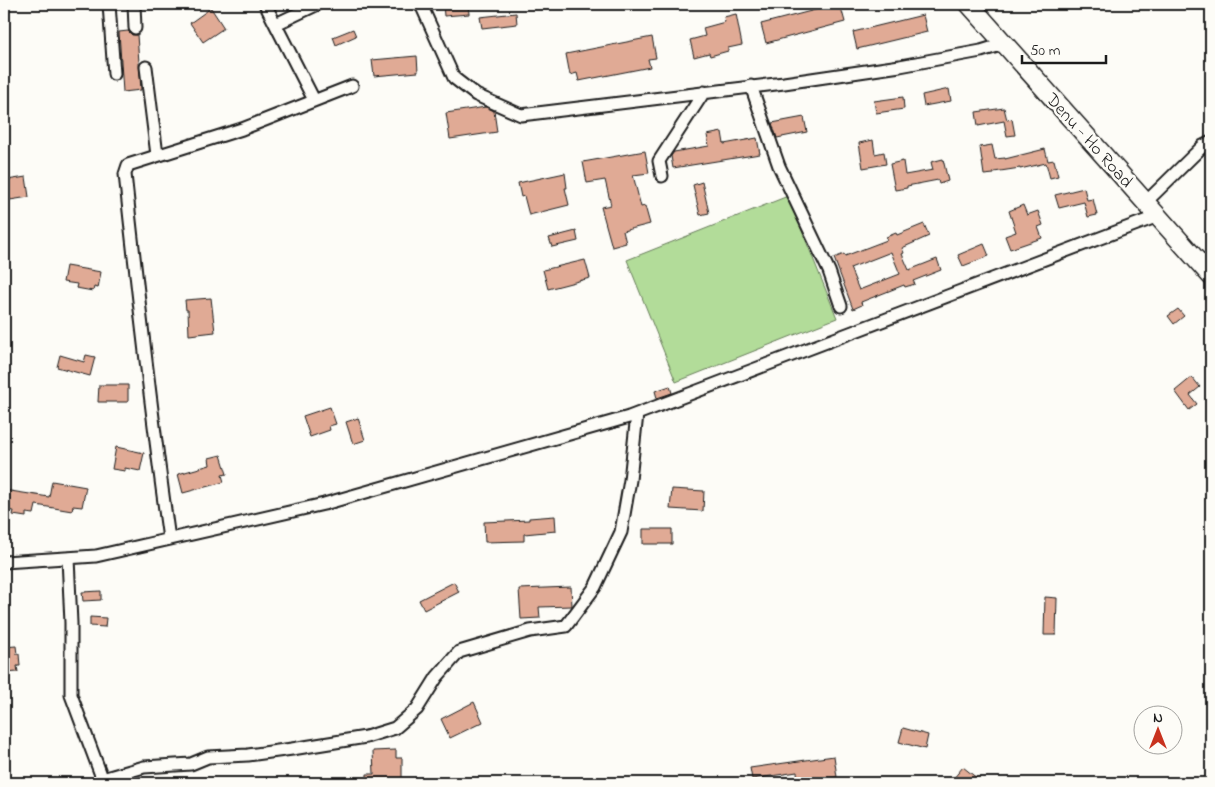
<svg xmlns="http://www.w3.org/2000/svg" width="1215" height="787" viewBox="0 0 1215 787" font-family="'Indie Flower',sans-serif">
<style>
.green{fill:#b2dc99;stroke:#677c5a}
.building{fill:#e0aa95;stroke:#1c1c1c;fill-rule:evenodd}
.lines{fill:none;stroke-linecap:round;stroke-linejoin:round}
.street-casing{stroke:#1c1c1c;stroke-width:15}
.primary-casing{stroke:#1c1c1c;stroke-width:21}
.street{stroke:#fdfcf7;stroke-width:11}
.primary{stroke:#fdfcf7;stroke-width:18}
.labels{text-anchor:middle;stroke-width:5;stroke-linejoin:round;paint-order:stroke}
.street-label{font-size:18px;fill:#1c1c1c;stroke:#fdfcf7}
</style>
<rect width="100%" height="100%" fill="#fdfcf7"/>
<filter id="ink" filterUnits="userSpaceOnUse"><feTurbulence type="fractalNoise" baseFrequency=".02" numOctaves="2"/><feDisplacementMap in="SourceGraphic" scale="10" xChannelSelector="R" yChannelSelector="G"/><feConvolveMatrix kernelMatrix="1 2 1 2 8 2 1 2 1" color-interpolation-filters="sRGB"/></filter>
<g filter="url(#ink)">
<!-- green -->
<path class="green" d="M788 196 837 318 676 382 627 260Z"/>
<!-- building -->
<path class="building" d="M443 4H468L469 14 444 16Z
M838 4H840L845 22 766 43 761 24Z
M211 8 224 28 203 42 190 23Z
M516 13 517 24 482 28 480 17Z
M736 14 742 45 728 48V51L710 56 709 53 694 57 690 40 705 36 703 28 725 22 724 17Z
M923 15 927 32 857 49 853 32Z
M353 29 356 36 336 45 333 37Z
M128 31 132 35H137L141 90 123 92 119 32Z
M652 37 656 58 648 59 650 67 579 81 577 73 570 75 566 54Z
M417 56 418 72 374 76 372 60Z
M949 89 951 101 924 106 922 95Z
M903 97 904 109 876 113 874 101Z
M486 107 494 111 497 132 450 139 446 113Z
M1004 108 1007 120 1012 119 1015 135 1007 136 1004 121 978 126 976 112Z
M804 117 807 132 777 138 772 123Z
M722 132 724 144 757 138 760 154 673 168 671 156 674 152 709 146 707 135Z
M873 140 875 154 884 152 886 164 863 168 859 143Z
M992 145 995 159 1005 158V159L1045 149 1048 161 1054 160 1058 176 1050 178 1046 163 1020 169V168L994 172V174L984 175 980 147Z
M645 151 649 173 633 175 641 207 645 206 650 224 623 231 626 243 612 247 601 207 611 205 605 180 587 183 583 162Z
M943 159 948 181 939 184 938 180 907 186V188L895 190 890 164 903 161 905 175 933 170 931 162Z
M565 173 567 188H565L569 205 529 215 524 196 521 197 518 183Z
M26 177 29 197 10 200 7 180Z
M702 182 709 213 700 215 693 185Z
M1084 188 1087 200 1093 199 1097 215 1088 217 1084 202 1059 208 1055 195Z
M1023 205 1027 215 1038 211 1043 225 1038 227 1042 238 1010 249 1005 236 1016 232 1009 211Z
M924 224 929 236 902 248 904 253 902 254 909 270 937 259 941 270 913 281 915 284 905 287 904 285 861 302 862 305 853 309 834 258 844 254 845 256 887 240 886 237 896 233 897 235ZM891 252 900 274 859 290 850 268Z
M576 231 578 241 552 247 549 238Z
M984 244 989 256 963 266 958 255Z
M585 260 590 278 548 289 543 270Z
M66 266 101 272 98 288 94 287 93 291 76 288 77 284 63 282Z
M211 298 215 332 189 335 188 310H186L185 300Z
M1178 309 1184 316 1174 324 1168 316Z
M60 355 84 362 86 355 95 357 90 376 57 367Z
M1192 377 1200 387 1190 395 1197 404 1189 410 1175 391Z
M99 385H128V402H98Z
M670 386 672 393 657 398 655 391Z
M330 407 336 424 329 426 330 430 310 437 303 416Z
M358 418 365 440 353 444 346 422Z
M116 447 144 453 140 471 125 468V471L112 469Z
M221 455 227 474 222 475 224 482 183 493 178 474 210 465 209 458Z
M52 481 86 487 82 507 73 506 72 511 36 505 34 514 26 513V517L13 515 14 511 4 510V490L49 497Z
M672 489 704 491 703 511 670 509Z
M555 516 556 531 524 534V541L485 542 484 522 529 520V518Z
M643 529H672V544H643Z
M454 582 459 592 424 610 419 600Z
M571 587 572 606 539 607 540 618 521 619 519 589Z
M101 591V600L83 601 82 592Z
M1045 597 1057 598 1056 635H1044Z
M90 617 106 618 105 627 90 626Z
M16 646 17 654H19L20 666H17L18 672 4 673V647Z
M474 702 483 722 450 738 441 719Z
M903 728 928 735 925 749 899 742Z
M396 750V758H402V783H367V774H374L373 751Z
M834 756 837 777 823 779 824 782 798 783 797 772 752 779 750 768Z
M963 767 983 783H959L953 779Z"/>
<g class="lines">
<defs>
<path id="street" d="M109 4 114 74
M134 4 135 28
M265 4 314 100
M418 4 422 7 454 78 476 95 521 115 784 83 900 66 981 51 1004 44
M276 24 318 4
M146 67 157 155
M751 86 779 166 829 271 841 306
M662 176 659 161 704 92
M1146 202 1203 146 1211 142
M169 539C152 418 138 296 125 174L128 165 242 129 352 86
M68 558 71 623V695L104 783
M4 562 96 556 324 504 629 417 1158 216
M102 779 144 767 191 764 208 757 248 755 292 749 366 737 395 728 417 709 437 677 459 652 530 631 566 626 595 587 621 532 630 480 637 414"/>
<path id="primary" d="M969 4 1211 276"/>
</defs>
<!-- street casing -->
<use href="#street" class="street-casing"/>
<!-- primary casing -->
<use href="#primary" class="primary-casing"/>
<!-- street -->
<use href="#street" class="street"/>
<!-- primary -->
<use href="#primary" class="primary"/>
</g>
</g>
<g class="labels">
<!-- street labels -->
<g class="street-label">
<text transform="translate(1090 140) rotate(48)" y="6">Denu - Ho Road</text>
</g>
</g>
<!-- margin -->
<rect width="1215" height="787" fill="none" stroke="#fdfcf7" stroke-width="20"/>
<rect x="10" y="10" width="1195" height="767" fill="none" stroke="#1c1c1c" stroke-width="2" filter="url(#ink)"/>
<!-- north arrow -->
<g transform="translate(1158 730)"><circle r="24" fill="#fdfcf7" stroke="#a3a29f"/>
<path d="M0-4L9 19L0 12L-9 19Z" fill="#c8321e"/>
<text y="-8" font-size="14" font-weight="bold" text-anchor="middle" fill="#1c1c1c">N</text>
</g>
<!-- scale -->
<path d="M1022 55v8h84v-8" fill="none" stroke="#1c1c1c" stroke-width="2.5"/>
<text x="1030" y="55" font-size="15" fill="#1c1c1c" stroke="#fdfcf7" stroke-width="4" paint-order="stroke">50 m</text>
</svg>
